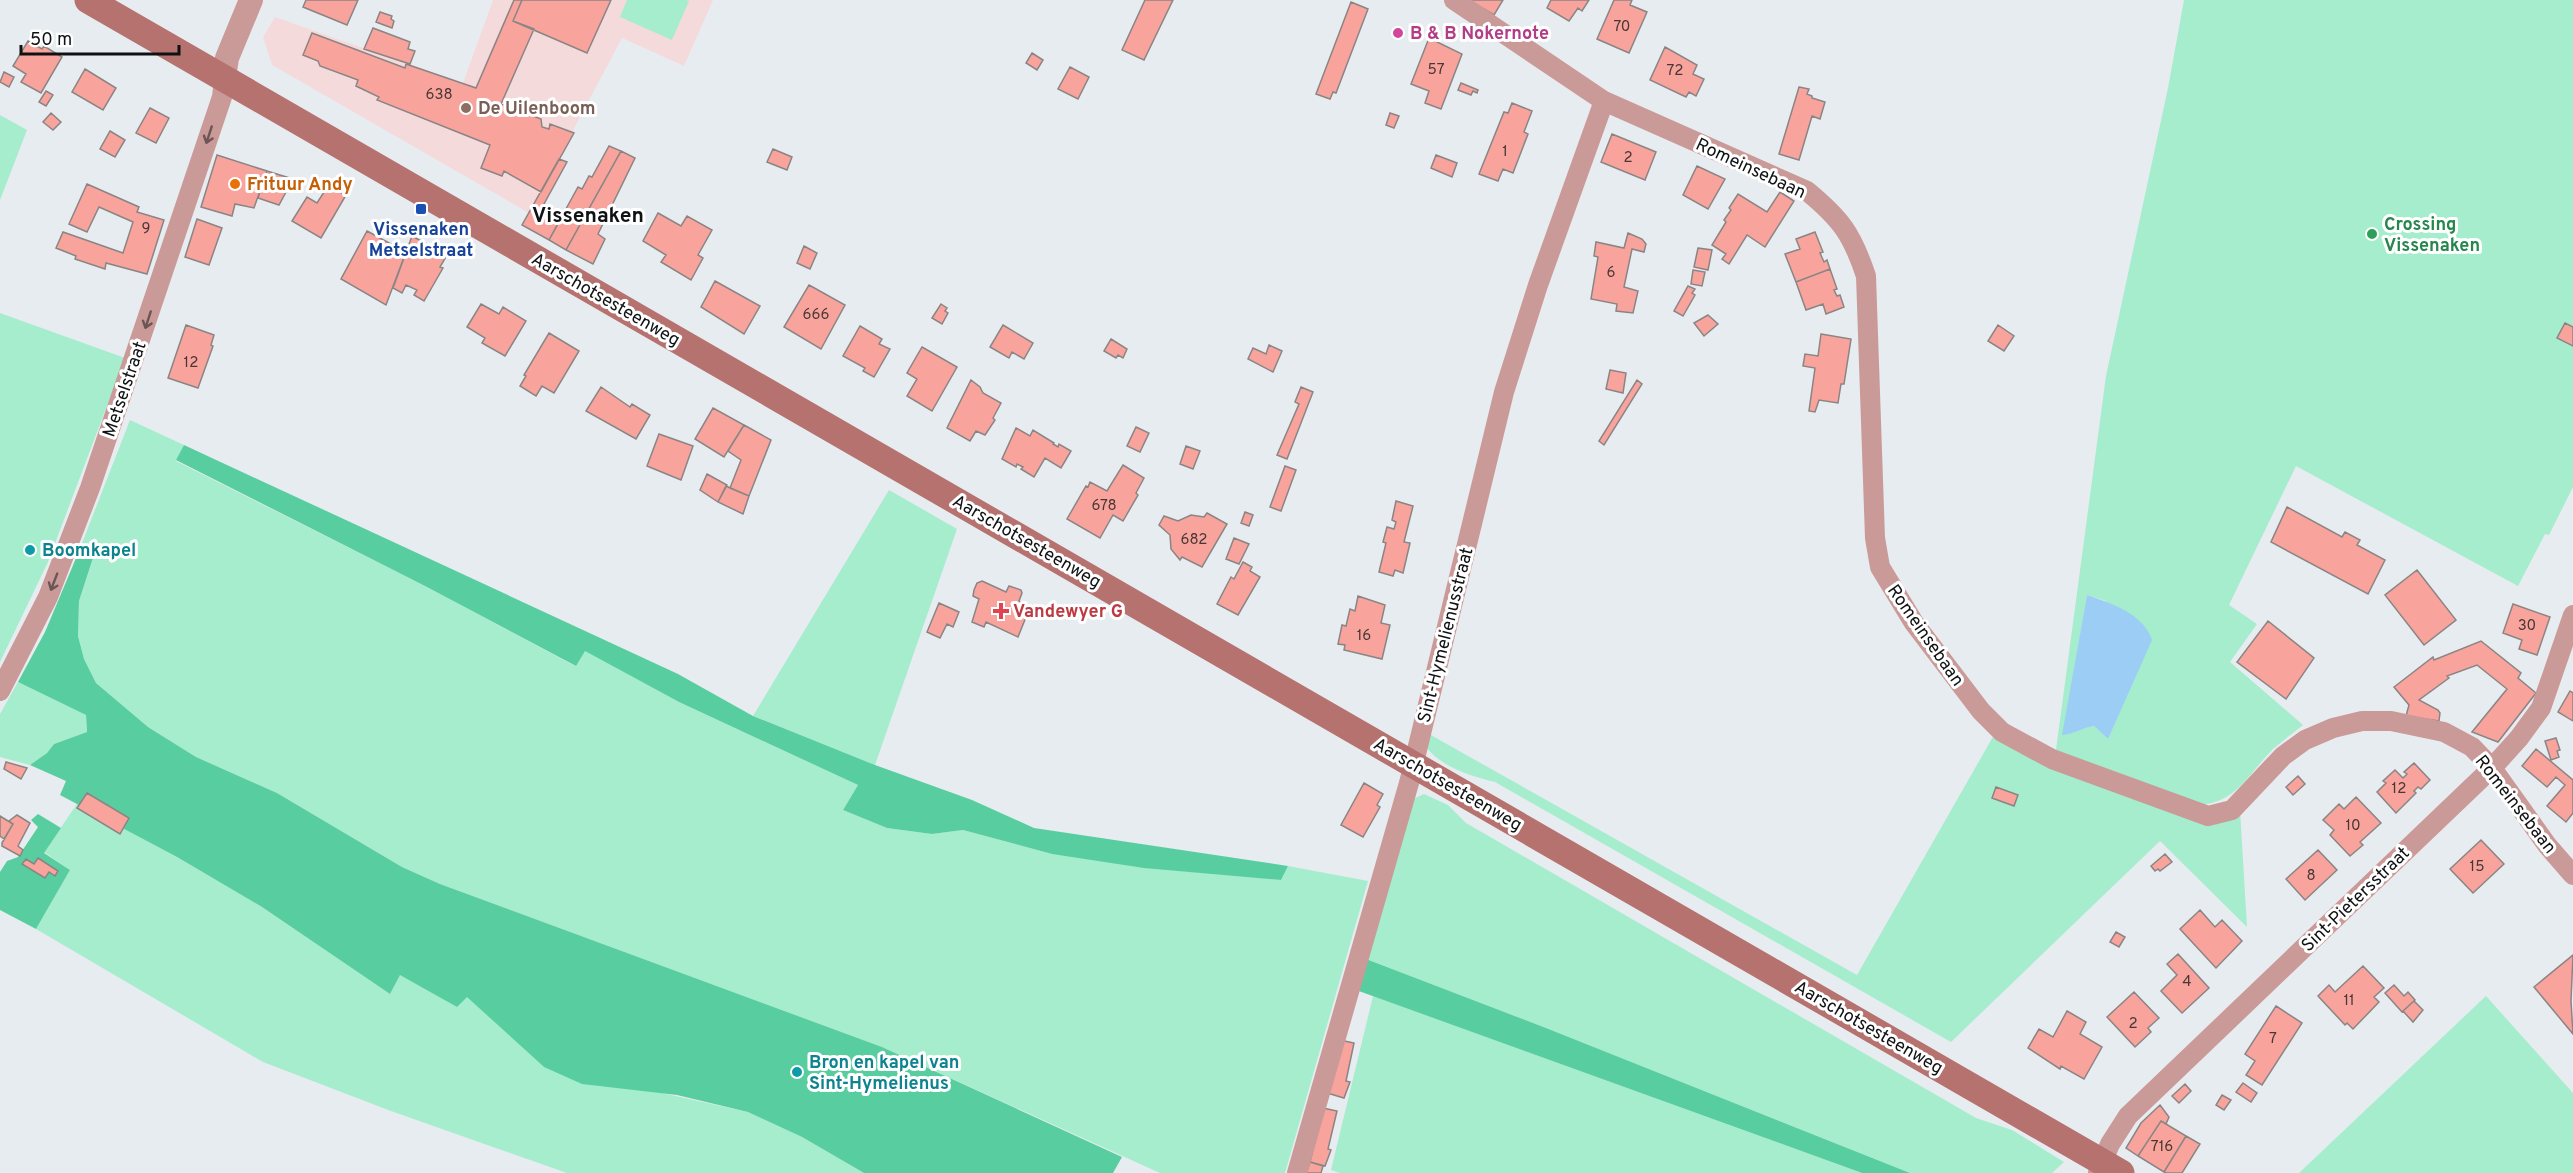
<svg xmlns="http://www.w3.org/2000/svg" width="2573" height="1173" viewBox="0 0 2573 1173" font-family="Overpass,sans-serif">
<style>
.education{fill:#f5dadc}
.green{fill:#a5edcc;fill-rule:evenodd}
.forest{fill:#58cea0}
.water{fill:#9ccdf5}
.building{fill:#f8a49d;stroke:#8b8484;stroke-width:1.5}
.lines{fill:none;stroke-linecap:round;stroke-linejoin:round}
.minor{stroke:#ca9a98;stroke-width:20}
.tertiary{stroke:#ca9a98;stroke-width:24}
.secondary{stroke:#b5726f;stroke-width:27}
.oneway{stroke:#6c5655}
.hotel-dot{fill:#d1479c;stroke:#fff;stroke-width:2}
.education-dot{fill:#8d6e63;stroke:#fff;stroke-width:2}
.food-dot{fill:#e8710a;stroke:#fff;stroke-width:2}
.transit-dot{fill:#1a4fb4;stroke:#fff;stroke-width:2}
.leisure-dot{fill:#2e9e5b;stroke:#fff;stroke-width:2}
.culture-dot{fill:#0f9aa8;stroke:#fff;stroke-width:2}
.health-dot{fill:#e0444e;stroke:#fff;stroke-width:2}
.labels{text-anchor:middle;stroke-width:6;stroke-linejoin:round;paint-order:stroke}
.number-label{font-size:15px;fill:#493635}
.hotel-label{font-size:18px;font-weight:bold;fill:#b23c85;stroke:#fff;text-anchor:start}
.education-label{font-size:18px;font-weight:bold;fill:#785e54;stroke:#fff;text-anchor:start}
.street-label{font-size:18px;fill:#0f1112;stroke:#fff}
.food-label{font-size:18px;font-weight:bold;fill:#c56008;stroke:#fff;text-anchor:start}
.leisure-label{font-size:18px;font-weight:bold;fill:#27864d;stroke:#fff;text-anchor:start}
.transit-label{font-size:18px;font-weight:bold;fill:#164399;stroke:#fff}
.culture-label{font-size:18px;font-weight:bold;fill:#0d838f;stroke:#fff;text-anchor:start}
.health-label{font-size:18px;font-weight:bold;fill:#be3a42;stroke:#fff;text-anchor:start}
.quarter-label{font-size:21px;font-weight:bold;fill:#0f1112;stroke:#fff}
</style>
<rect width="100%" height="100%" fill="#e7ecf1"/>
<!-- education -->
<path class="education" d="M493 0H713L684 66 622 38 572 132 574 133 529 213 272 65 263 37 275 17 463 83Z"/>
<!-- green -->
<path class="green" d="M627 0H686L689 1 672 40 620 17Z
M2184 0H2573V487L2549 535 2545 534 2518 586 2296 466 2229 605 2257 624 2230 662 2303 725C2293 733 2282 741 2273 749 2249 773 2238 801 2201 805L2056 750 2106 376 2168 88ZM2087 595 2106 601 2124 700 2108 739 2094 726C2082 728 2074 734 2063 734Z
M0 115 27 130 0 200Z
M0 313 125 358 48 562 0 662Z
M130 420 184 445 176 461 425 586 575 666 584 650 679 702 858 785 843 810 887 828 932 834 963 830 1052 854 1281 880 1288 866 1368 881 1285 1173H1160L882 1047 440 884 402 867 277 793 196 757 148 727 96 683 84 659 78 636 79 601 94 556 79 551Z
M889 490 957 529 875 765 753 716Z
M18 682 86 715 87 732 54 744 47 753 30 765 0 757V714Z
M1429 734 1857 975 1994 735 2205 822C2221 824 2228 821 2240 810L2247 927 2160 841 1951 1042 1495 782C1473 777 1441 767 1426 747Z
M1424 794 1448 805 1466 823 1976 1118 2012 1130 2064 1162 2052 1173H1910L1546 1028 1366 959 1413 799Z
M77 804 177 857 262 907 390 994 400 974 457 1007 467 996 544 1067 748 1112 802 1137 864 1173H567L391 1111 263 1062 36 929 70 870 44 852Z
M1373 996 1862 1173H1340L1331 1170Z
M2486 996 2573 1093V1173H2299Z"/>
<!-- forest -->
<path class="forest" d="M184 445 678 674 753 716 875 765 972 800 1034 828 1288 866 1281 880 1144 868 1052 854 963 830 932 834 887 828 843 810 858 785 679 702 585 651 576 666 425 586 176 460Z
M79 551 94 555 79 601 78 636 84 659 96 683 148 727 196 757 277 793 402 867 440 884 882 1047 1122 1157 1113 1173H864L802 1137 748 1112 677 1095 582 1084 544 1067 467 997 457 1007 400 975 390 994 262 907 177 857 60 795 66 781 30 765 47 753 54 744 87 732 86 715 18 682 45 632Z
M38 814 61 828 44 853 70 870 36 929 0 910V872L7 861 18 857 38 827 31 820Z
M1366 959 1546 1028 1910 1173H1862L1356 990Z"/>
<!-- water -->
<path class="water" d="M2087 595C2111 603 2144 614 2152 640L2108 739 2094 726C2082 728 2074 734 2062 735Z"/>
<!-- building -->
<path class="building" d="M306 0H358L347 25 303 7Z
M514 0H522L513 21 534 29 501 104 541 119 542 127 549 129 550 124 574 133 541 192 504 171 502 176 481 168 490 145 377 100 379 97 356 86 358 80 320 66 318 61 303 55 312 33 405 68 406 64 476 88Z
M522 0H611L587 53 513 21Z
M1145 0H1173L1144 60 1122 50Z
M1469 0H1503L1494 15Z
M1551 0H1589L1582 11 1578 8 1569 21 1547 8Z
M1614 0H1632L1630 5 1647 12 1629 53 1597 39Z
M1351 2 1368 9 1336 93 1333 92 1330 99 1316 94Z
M380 12 392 16 391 19 394 21 392 28 376 22Z
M373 28 410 42 408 49 415 51 410 64 364 49Z
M1429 38 1462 54 1441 109 1425 103 1429 91 1411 84Z
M28 41 42 49 44 46 62 57 41 93 21 82 26 74 13 66Z
M1665 47 1697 65 1693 74 1704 79 1696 96 1689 92 1686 97 1650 80Z
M1032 53 1043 60 1037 70 1026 63Z
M1070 67 1089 77 1078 99 1058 89Z
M85 69 116 88 103 110 72 92Z
M4 72 14 77 9 87 0 82Z
M1461 83 1478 90 1477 93 1473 91 1471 95 1458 90Z
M1799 87 1809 89 1807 94 1812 96V98L1825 102 1820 119 1812 116 1799 160 1779 154Z
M46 91 53 95 46 106 39 102Z
M1512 103 1532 111 1524 132 1528 134 1513 173 1503 169 1498 181 1479 174 1504 112 1508 113Z
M150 108 169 118 156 143 136 133Z
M51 113 61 122 53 130 43 122Z
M1390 113 1399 116 1394 128 1386 125Z
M110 131 125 140 115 157 100 149Z
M1612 134 1656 152 1645 180 1601 162Z
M609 146 621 151 566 250 549 240 578 187 582 189 589 176 592 177Z
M773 149 792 157 787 170 767 162Z
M621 151 635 158 598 234 605 239 593 264 566 250Z
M217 155 267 171 254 208 235 204 232 216 201 207Z
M1436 155 1457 163 1452 177 1431 168Z
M559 159 567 162 544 204 563 215 549 240 522 225Z
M1697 166 1725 179 1708 209 1683 195Z
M267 171 293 179 279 205 258 198Z
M87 184 139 207 137 212 164 220 147 274 106 263 105 269 75 259 76 256 56 248 63 232 123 253 133 222 99 207 87 232 69 224Z
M328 186 346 195 321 238 292 221 307 197 317 203Z
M1780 192 1794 201 1765 247 1747 235 1729 264 1722 259 1726 254 1712 245 1726 222 1724 220 1731 210 1729 208 1738 194 1767 212Z
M658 213 681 226 687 216 712 230 698 255 703 258 691 280 661 262 666 255 643 241Z
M197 219 222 228 209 265 185 257Z
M367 231 406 252 386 305 341 279Z
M1815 232 1823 252 1820 253 1824 262 1827 260 1830 269 1796 282 1785 254 1800 249 1796 239Z
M1628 233 1642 239 1646 244 1644 252 1632 249 1624 287 1638 291 1633 313 1616 311 1617 304 1591 299 1598 257 1594 256 1596 242 1624 248Z
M412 236 447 255 440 267 443 268 424 301 414 295 417 290 406 285 402 293 393 288Z
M804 246 817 253 810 269 797 263Z
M1698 248 1712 250 1708 270 1694 267Z
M1830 269 1837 289 1834 290 1837 296 1840 295 1844 307 1826 314 1823 304 1806 310 1796 282Z
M1693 270 1705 272 1702 286 1691 284Z
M715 281 760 306 744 334 701 307Z
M809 285 845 305 821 349 784 327Z
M1688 286 1695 289 1692 293 1695 295 1683 316 1674 311Z
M481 304 499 314 503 307 526 321 505 356 482 343 485 338 467 327Z
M941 304 947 308 945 311 948 313 942 324 932 318Z
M1708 315 1718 324 1704 336 1694 323Z
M2565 323 2573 327V346L2557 338Z
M186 325 214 335 211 345 213 346 198 388 168 378Z
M1003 325 1033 343 1024 359 1012 352 1009 358 990 347Z
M1998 325 2014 336 2004 351 1988 341Z
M860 326 882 339 879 344 890 349 874 377 863 371 865 368 843 356Z
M549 333 579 351 554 393 542 386 536 396 520 386 526 376 524 375Z
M1821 334 1851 339 1844 384H1841L1838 403 1819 400 1815 412 1809 411 1815 368 1803 366 1805 354 1818 356Z
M1111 339 1127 349 1123 358 1118 355 1116 358 1104 351Z
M1269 345 1282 351 1273 372 1248 359 1253 348 1266 354Z
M922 347 957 367 932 411 907 396 917 379 907 373Z
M1610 370 1626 373 1623 393 1606 389Z
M971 380 980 387 983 393 1001 403 993 418 995 420 985 435 976 431 970 441 947 428Z
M1637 380 1642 384 1604 445 1599 441Z
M601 387 630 407 632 404 650 415 636 439 586 411Z
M1301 387 1313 392 1287 459 1277 455 1299 404 1295 402Z
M713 408 744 425 724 457 695 439Z
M744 425 771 440 749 496 730 488 741 460 728 451Z
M1136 427 1149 433 1140 452 1127 446Z
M1016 428 1030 436 1033 430 1054 443 1053 444 1058 447 1059 444 1071 451 1061 468 1045 458 1034 477 1021 469 1023 467 1017 464 1016 467 1002 459Z
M659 434 693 446 681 480 647 466Z
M1186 446 1200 451 1193 469 1180 464Z
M1123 465 1144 478 1136 493 1138 495 1123 521 1113 515 1100 538 1067 519 1086 486 1088 487 1090 482 1107 491Z
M1285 466 1296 470 1281 511 1270 507Z
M707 474 727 485 718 502 700 490Z
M726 486 749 496 743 514 718 502Z
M1396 501 1413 506 1404 542 1410 543 1403 573 1395 570 1393 576 1379 572 1386 543 1383 542 1387 527 1394 529 1396 522 1392 520Z
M2287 507 2342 537 2345 532 2360 540 2357 545 2385 560 2368 594 2271 542Z
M1245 512 1253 515 1249 526 1241 523Z
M1207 513 1227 524 1202 567 1182 557 1180 560 1171 549 1170 535 1159 525 1164 516 1178 521 1191 515 1204 517Z
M1234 538 1249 544 1239 564 1226 559Z
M1243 562 1252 567 1250 571 1260 577 1238 615 1217 604 1231 577 1234 579Z
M2417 570 2456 620 2424 645 2385 595Z
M982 581 1006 592 1009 586 1021 590 1022 593 1019 601 1030 607 1018 637 986 622 984 627 972 622 979 599 973 596 974 590 977 583Z
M1358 596 1385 605 1381 623 1390 625 1382 659 1344 650 1345 645 1338 644 1342 625 1346 626 1350 609 1355 611Z
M939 603 959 612 953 627 947 624 940 638 927 632Z
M2513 604 2550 617 2537 655 2519 649 2522 640 2503 633Z
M2268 621 2314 658 2286 699 2237 662Z
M2481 641 2521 673 2518 678 2536 693 2498 742 2472 732 2507 689 2477 665 2447 676 2449 678 2419 700 2438 710 2440 713 2439 721 2406 716 2409 705 2394 687 2433 657 2434 660Z
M2570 691 2573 693V721L2558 712Z
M2556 738 2560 750 2557 751 2559 757 2551 760 2545 741Z
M2536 749 2573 780V813L2566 822 2547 806 2565 785 2556 777 2547 787 2522 766Z
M6 762 27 768 21 779 4 769Z
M2414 763 2430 780 2421 789 2418 787 2414 791 2416 793 2396 813 2377 792 2386 783 2383 781 2395 770 2403 778 2407 774 2404 772Z
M2298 776 2305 784 2293 795 2286 787Z
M1364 783 1383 794 1377 805 1380 807 1363 837 1341 825Z
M1996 787 2018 795 2014 806 1992 798Z
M87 793 129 818 120 834 77 808Z
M2356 797 2381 823 2360 842 2363 845 2350 856 2330 835 2334 830 2323 820 2339 804 2344 809Z
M17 815 30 823 18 846 23 850 20 856 2 846V843L13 824 9 821Z
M0 816 13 824 4 839 0 836Z
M2481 840 2504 864 2473 893 2450 869Z
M2318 850 2337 870 2305 900 2286 879Z
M2165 854 2172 862 2160 871 2158 869 2155 871 2151 866Z
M38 858 58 871 55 876 49 872 45 878 22 864 26 859 34 864Z
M2200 910 2215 927 2222 920 2242 941 2216 968 2180 929Z
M2116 932 2125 937 2119 947 2110 942Z
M2178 954 2209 988 2182 1013 2161 991 2177 975 2167 964Z
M2573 955 2571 1001 2573 1034 2534 987Z
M2363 966 2384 988 2374 997 2379 1002 2353 1029 2347 1023 2345 1025 2318 996 2329 985 2335 992Z
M2394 985 2404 996 2408 992 2415 1000 2402 1012 2385 993Z
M2134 992 2159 1018 2148 1028 2151 1032 2135 1047 2107 1017Z
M2414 1001 2423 1010 2413 1022 2403 1011Z
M2276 1006 2302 1023 2262 1085 2246 1075 2255 1061 2245 1054Z
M2067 1011 2086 1022 2080 1034 2102 1047 2084 1079 2061 1066 2060 1069 2028 1048 2039 1029 2053 1037Z
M1340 1040 1354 1043 1346 1081 1350 1082 1344 1098 1327 1093Z
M2243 1083 2257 1093 2251 1102 2236 1092Z
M2185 1084 2191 1091 2179 1103 2172 1096Z
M2222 1095 2231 1100 2224 1110 2216 1105Z
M2160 1105 2169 1117 2166 1124 2161 1121 2138 1156 2126 1148 2141 1123Z
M1323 1108 1337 1111 1328 1149 1331 1150 1325 1166 1310 1162Z
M2161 1121 2186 1136 2164 1172 2138 1156Z
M2186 1136 2200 1144 2182 1173H2166L2164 1172Z
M1310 1162 1323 1166 1321 1173H1306Z"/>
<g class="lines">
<!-- minor -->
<path class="minor" d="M1454 0 1604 101 1807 191C1841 219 1852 234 1866 276L1875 538 1880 567 1914 623 1981 711 2002 732 2052 759 2208 816 2232 810 2283 756 2305 740 2333 728 2362 721H2391L2444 732 2472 747 2492 768 2547 845 2573 875
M0 691 48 597 90 488 222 97 224 78
M1297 1173 1409 783 1504 392 1538 285 1604 101
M2098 1173 2110 1144 2128 1116 2492 768 2519 738 2541 708 2573 615"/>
<!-- tertiary -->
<path class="tertiary" d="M224 78 227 58 251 0"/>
<!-- secondary -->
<path class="secondary" d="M88 0 2121 1173"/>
</g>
<!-- one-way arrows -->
<defs><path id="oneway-shaft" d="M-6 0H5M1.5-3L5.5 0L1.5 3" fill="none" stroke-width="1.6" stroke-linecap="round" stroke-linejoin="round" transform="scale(1.5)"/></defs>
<g class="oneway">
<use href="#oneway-shaft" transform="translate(209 135) rotate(108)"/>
<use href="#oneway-shaft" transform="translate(148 320) rotate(108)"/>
<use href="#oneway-shaft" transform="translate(54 582) rotate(111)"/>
</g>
<!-- markers -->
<circle class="hotel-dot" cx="1398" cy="33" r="6"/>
<circle class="education-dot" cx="466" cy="108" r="6"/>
<circle class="food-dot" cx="235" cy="184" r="6"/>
<rect class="transit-dot" x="415" y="203" width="12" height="12" rx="3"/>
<circle class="leisure-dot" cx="2372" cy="234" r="6"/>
<g class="culture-dot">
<circle cx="30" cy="550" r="6"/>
<circle cx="797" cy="1072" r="6"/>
</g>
<path class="health-dot" d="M998 602h6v6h6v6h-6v6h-6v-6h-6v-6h6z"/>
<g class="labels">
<!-- number labels -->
<g class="number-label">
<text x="1622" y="31">70</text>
<text x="1436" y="74">57</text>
<text x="1675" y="75">72</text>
<text x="439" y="99">638</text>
<text x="1505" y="156">1</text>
<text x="1628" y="162">2</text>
<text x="146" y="233">9</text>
<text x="1611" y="277">6</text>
<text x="816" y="319">666</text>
<text x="191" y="367">12</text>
<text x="1104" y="510">678</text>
<text x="1194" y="544">682</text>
<text x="2527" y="630">30</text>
<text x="1364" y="640">16</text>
<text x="2399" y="793">12</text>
<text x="2353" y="830">10</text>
<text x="2477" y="871">15</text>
<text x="2311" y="880">8</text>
<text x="2187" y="986">4</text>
<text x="2349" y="1005">11</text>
<text x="2133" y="1028">2</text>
<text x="2273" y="1043">7</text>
<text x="2162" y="1151">716</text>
</g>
<!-- hotel labels -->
<g class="hotel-label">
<text x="1410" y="39">B &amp; B Nokernote</text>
</g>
<!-- education labels -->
<g class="education-label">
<text x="478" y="114">De Uilenboom</text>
</g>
<!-- street labels -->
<g class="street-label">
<text transform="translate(1751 168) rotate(25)" y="6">Romeinsebaan</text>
<text transform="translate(606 299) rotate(30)" y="6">Aarschotsesteenweg</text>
<text transform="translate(124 389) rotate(-71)" y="6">Metselstraat</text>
<text transform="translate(1027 541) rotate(30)" y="6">Aarschotsesteenweg</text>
<text transform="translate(1445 635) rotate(-76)" y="6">Sint-Hymelienusstraat</text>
<text transform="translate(1926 635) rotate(55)" y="6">Romeinsebaan</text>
<text transform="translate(1448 784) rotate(30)" y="6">Aarschotsesteenweg</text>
<text transform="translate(2516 804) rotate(52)" y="6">Romeinsebaan</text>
<text transform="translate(2355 899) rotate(-44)" y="6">Sint-Pietersstraat</text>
<text transform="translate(1869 1027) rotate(30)" y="6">Aarschotsesteenweg</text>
</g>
<!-- food labels -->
<g class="food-label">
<text x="247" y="190">Frituur Andy</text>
</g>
<!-- leisure labels -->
<g class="leisure-label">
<text x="2384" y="230">Crossing<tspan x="2384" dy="21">Vissenaken</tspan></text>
</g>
<!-- transit labels -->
<g class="transit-label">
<text x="421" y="235">Vissenaken<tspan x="421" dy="21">Metselstraat</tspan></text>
</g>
<!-- culture labels -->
<g class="culture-label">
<text x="42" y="556">Boomkapel</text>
<text x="809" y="1068">Bron en kapel van<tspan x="809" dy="21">Sint-Hymelienus</tspan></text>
</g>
<!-- health labels -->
<g class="health-label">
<text x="1013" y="617">Vandewyer G</text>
</g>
<!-- quarter labels -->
<g class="quarter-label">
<text x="588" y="222">Vissenaken</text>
</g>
</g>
<!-- scale -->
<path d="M21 45v9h158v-9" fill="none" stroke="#0f1112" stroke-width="3"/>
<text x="30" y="45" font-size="18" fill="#0f1112" stroke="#ffffff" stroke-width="4.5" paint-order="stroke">50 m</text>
</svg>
